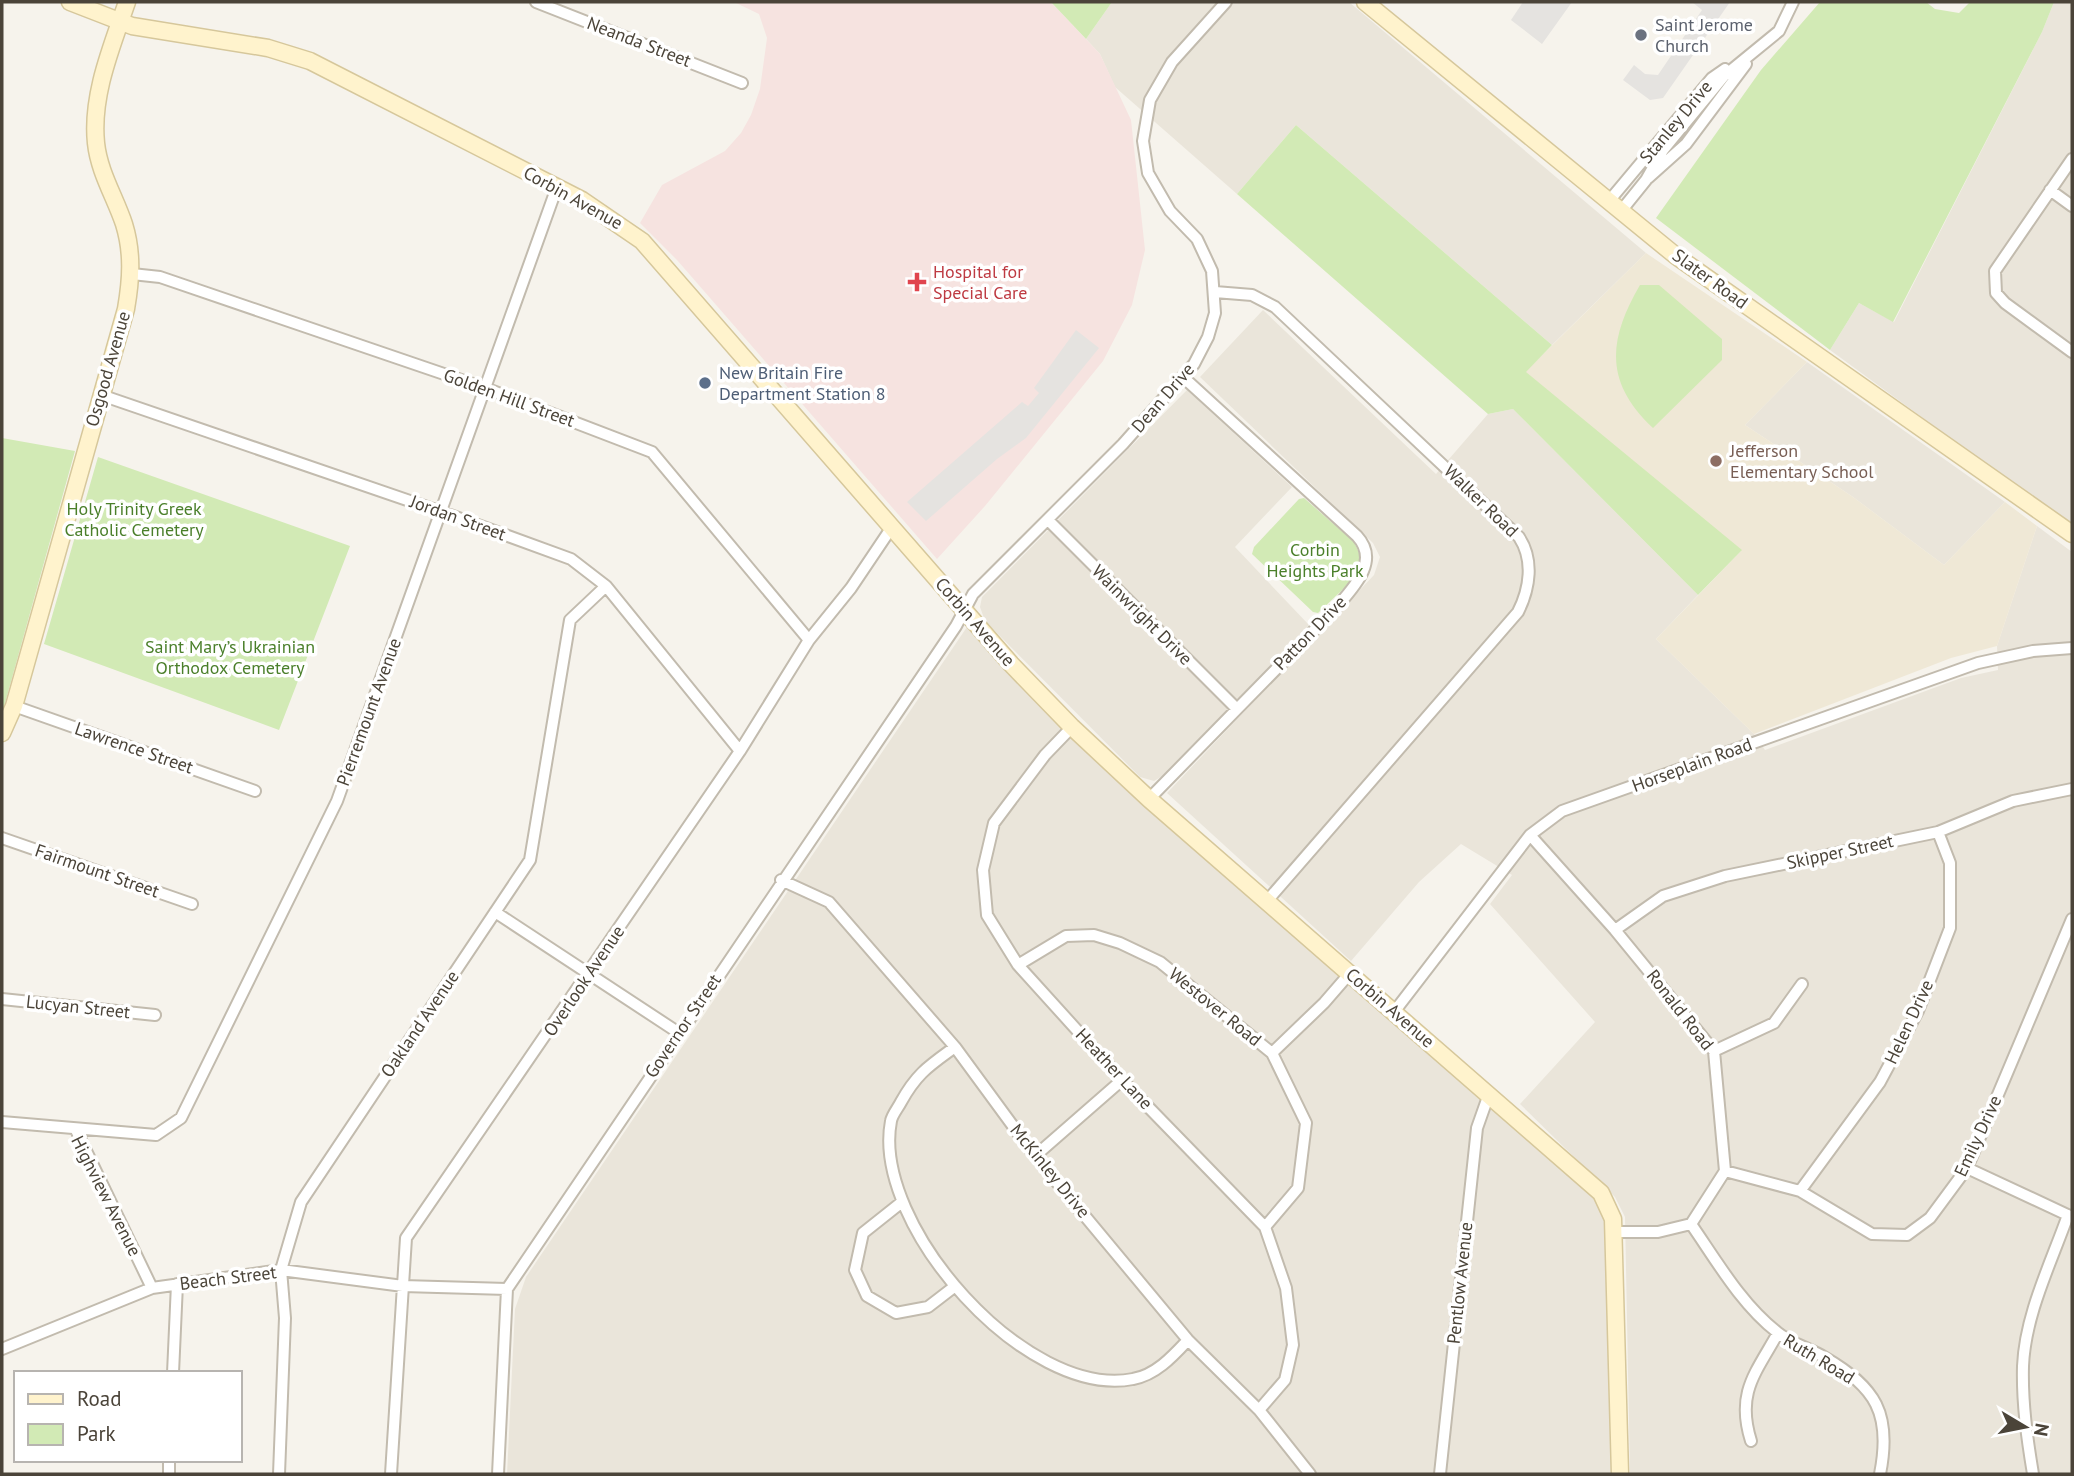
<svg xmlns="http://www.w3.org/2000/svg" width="2074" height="1476" viewBox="0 0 2074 1476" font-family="'PT Sans',sans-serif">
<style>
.residential{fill:#eae5da}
.education{fill:#efe8d6}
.medical{fill:#f6e3e0}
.green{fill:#d2eab5}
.parking{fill:#e5e3e0}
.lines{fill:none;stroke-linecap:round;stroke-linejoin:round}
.street-casing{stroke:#c2bbae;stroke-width:14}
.secondary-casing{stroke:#d6c79b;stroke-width:19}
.street{stroke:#fff;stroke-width:10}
.secondary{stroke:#fff3cd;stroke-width:16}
.worship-dot{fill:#6b7280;stroke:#fff;stroke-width:2.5}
.health-dot{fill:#e0444e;stroke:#fff;stroke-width:2.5}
.service-dot{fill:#5c6f8a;stroke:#fff;stroke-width:2.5}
.education-dot{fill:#8d6e63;stroke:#fff;stroke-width:2.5}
.labels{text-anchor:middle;stroke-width:7;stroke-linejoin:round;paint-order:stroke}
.worship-label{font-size:18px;fill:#5b616d;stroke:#fff;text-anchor:start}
.street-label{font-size:18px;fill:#4b4439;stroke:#fff}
.health-label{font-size:18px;fill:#be3a42;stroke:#fff;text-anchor:start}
.service-label{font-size:18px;fill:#4e5e75;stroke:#fff;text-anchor:start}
.education-label{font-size:18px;fill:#785e54;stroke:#fff;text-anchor:start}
.park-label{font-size:18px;fill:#4a7f2a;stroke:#fff}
</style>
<rect width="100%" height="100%" fill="#f6f3ec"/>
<!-- residential -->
<path class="residential" d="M1112 2H1349L1646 253 1552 345 1296 125 1237 194 1115 87 1100 54 1086 39Z
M2054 2H2072V527L1830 350 1859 303 1894 322 2042 32Z
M1263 310 1436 474 1488 414 1513 409 1698 595 1656 639 1754 734 1765 750 1961 678 1998 670 1997 646 2037 526 2072 552V1474H1630L1625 1217 1615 1197 1520 1104 1595 1022 1490 904 1512 875 1461 844 1419 882 1351 961 1167 793 1374 575 1380 557 1373 543 1200 377Z
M1807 362 2005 502 1944 565 1853 497 1745 425Z
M1187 390 1292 487 1235 547 1309 625 1164 775 1154 781 1140 777 985 621 980 607 982 597Z
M967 627 1472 1090 1587 1188 1605 1209 1613 1474H507L515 1309 526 1277Z"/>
<!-- education -->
<path class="education" d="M1646 253 1807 362 1745 425 1853 497 1944 565 2005 502 2037 526 1997 646 1951 658 1754 734 1656 639 1741 551 1525 372Z"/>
<!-- medical -->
<path class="medical" d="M734 2H1051L1100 54 1131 120 1145 250 1132 305 1103 361 985 506 937 559 677 260 640 223 662 185 725 151 741 133 751 115 760 89 767 38 759 14Z"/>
<!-- green -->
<path class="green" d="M1051 2H1112L1086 39Z
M1820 2H1926L1935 9 1959 13 1970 2H2054L2042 32 1893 322 1859 303 1830 350 1656 218 1761 70Z
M1296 125 1552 345 1526 372 1742 550 1698 595 1513 409 1488 414 1237 194Z
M1640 285H1659L1722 339V360L1653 428C1604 382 1608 340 1640 285Z
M2 438 75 451 2 714Z
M98 457 350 546 279 730 44 644Z
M1304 498 1354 542 1362 559 1357 576 1318 613 1313 612 1252 554 1254 547 1299 499Z"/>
<!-- parking -->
<path class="parking" d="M1523 2H1572L1542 44 1511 20Z
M1692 2H1730L1663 98 1650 100 1623 80 1634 65 1645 74 1658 75 1702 10Z
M1076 330 1099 348 1026 438 997 459 926 521 907 502 1022 402 1028 406 1039 393 1034 388Z"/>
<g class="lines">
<defs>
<path id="street" d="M536 2 742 83
M2072 159 1995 271 1996 293 2005 303 2072 352
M1648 178 1686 144 1746 64
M2050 190 2072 206
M1609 201 1712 78 1725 69
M1621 211 1646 180 1663 150 1724 76 1779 31 1793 2
M132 274 160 277 485 388 652 452 809 640
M1215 292 1252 295 1275 307 1519 537C1534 560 1530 588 1518 612L1267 901
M101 395 442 512 571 559 606 586 740 751
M1049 521 1236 708
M14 706 255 791
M1072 727 1045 755 994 823 983 870 987 915 1018 965 1122 1080 1265 1227 1286 1288 1293 1345 1285 1380 1259 1410
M1149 799 1334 610C1352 589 1381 562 1357 536L1183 377
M1530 835 1615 930 1714 1051 1725 1171 1691 1224 1658 1232H1614
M2 838 192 904
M781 880 829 902 955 1047 1035 1156 1188 1340 1259 1410 1310 1474
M495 912 679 1033
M1615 930 1663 896 1725 876 1938 832 2013 801 2072 789
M1018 965 1066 936 1094 935 1120 943 1160 962 1272 1053 1306 1123 1298 1188 1265 1227
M2 999 155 1015
M1394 1012 1530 835 1562 811 1978 663 2033 651 2072 648
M955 1047C929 1066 917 1073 901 1102 898 1108 892 1115 891 1121 871 1225 1027 1400 1133 1379 1156 1375 1173 1356 1188 1340
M1714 1051 1774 1023 1802 984
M1272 1053 1324 1003 1350 973
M2 1122 156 1135 181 1118 337 801 557 187
M76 1130 152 1288
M1035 1156 1122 1080
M1967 1168 2072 1217
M1725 1171 1800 1191 1872 1234 1907 1235 1930 1218 1967 1168 2072 919
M1800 1191 1880 1082 1918 1011 1950 928V863L1938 832
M902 1202 863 1233 855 1270 867 1296 896 1313 928 1307 954 1287
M1691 1224C1716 1260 1741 1304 1777 1332 1790 1343 1809 1348 1824 1357 1876 1387 1892 1414 1880 1474
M2 1349 152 1288 281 1270 403 1286 507 1289
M173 1373 177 1284
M1751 1441C1736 1393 1755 1374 1778 1333
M169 1474V1460
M279 1474 285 1318 281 1270 301 1202 530 860 570 620 606 586
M391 1474 406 1238 740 751 809 640 851 588 892 527
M498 1474 507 1289 956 626 973 594 1123 444 1194 364 1208 337 1215 313 1212 271 1197 239 1170 211 1148 173 1143 141 1150 100 1172 62 1226 2
M1440 1474 1477 1128 1489 1094
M2033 1474C2027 1438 2022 1403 2023 1366 2025 1315 2051 1263 2068 1215"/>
<path id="secondary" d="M70 2 132 26 268 48 310 61 582 200 642 241 1011 664 1072 727 1149 799 1601 1193 1613 1219 1620 1474
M1365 2 1676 256 2072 534
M2 733 14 706 126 309C131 280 133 253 124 224 115 197 99 172 96 143 91 95 112 46 127 2"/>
</defs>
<!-- street casing -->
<use href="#street" class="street-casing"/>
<!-- secondary casing -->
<use href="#secondary" class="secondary-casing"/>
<!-- street -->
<use href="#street" class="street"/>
<!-- secondary -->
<use href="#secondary" class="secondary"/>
</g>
<!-- markers -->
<circle class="worship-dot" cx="1641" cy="35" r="7"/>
<path class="health-dot" d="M913.5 271.5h7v7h7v7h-7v7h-7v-7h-7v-7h7z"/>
<circle class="service-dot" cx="705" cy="383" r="7"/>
<circle class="education-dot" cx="1716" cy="461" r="7"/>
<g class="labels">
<!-- worship labels -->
<g class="worship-label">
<text x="1655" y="31">Saint Jerome<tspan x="1655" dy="21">Church</tspan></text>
</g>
<!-- street labels -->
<g class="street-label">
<text transform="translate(639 42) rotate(21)" y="6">Neanda Street</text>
<text transform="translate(1676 122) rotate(-50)" y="6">Stanley Drive</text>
<text transform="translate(573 198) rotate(29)" y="6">Corbin Avenue</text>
<text transform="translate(1710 279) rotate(36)" y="6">Slater Road</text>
<text transform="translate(108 369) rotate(-74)" y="6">Osgood Avenue</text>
<text transform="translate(509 398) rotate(20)" y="6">Golden Hill Street</text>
<text transform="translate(1163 398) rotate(-49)" y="6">Dean Drive</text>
<text transform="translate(1481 501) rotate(44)" y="6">Walker Road</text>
<text transform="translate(458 518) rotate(20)" y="6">Jordan Street</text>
<text transform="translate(1142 615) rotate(45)" y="6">Wainwright Drive</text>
<text transform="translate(975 622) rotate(49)" y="6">Corbin Avenue</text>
<text transform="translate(1310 633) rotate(-46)" y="6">Patton Drive</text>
<text transform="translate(369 712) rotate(-70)" y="6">Pierremount Avenue</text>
<text transform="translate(134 748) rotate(19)" y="6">Lawrence Street</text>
<text transform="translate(1692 765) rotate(-20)" y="6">Horseplain Road</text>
<text transform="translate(1840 852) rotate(-12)" y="6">Skipper Street</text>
<text transform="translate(97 871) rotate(19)" y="6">Fairmount Street</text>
<text transform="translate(584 981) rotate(-56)" y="6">Overlook Avenue</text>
<text transform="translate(78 1007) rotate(6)" y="6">Lucyan Street</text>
<text transform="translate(1215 1007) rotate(39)" y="6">Westover Road</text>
<text transform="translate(1390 1008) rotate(41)" y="6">Corbin Avenue</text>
<text transform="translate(1680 1010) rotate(52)" y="6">Ronald Road</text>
<text transform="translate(1909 1022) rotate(-65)" y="6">Helen Drive</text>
<text transform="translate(420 1024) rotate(-56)" y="6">Oakland Avenue</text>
<text transform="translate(683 1026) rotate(-56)" y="6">Governor Street</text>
<text transform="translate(1114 1069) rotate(47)" y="6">Heather Lane</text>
<text transform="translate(1978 1136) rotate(-65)" y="6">Emily Drive</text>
<text transform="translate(1050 1171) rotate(51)" y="6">McKinley Drive</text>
<text transform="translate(106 1196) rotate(63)" y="6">Highview Avenue</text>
<text transform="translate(228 1278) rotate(-7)" y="6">Beach Street</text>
<text transform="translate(1460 1283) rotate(-84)" y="6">Pentlow Avenue</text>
<text transform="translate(1819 1359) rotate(31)" y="6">Ruth Road</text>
</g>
<!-- health labels -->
<g class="health-label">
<text x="933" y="278">Hospital for<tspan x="933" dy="21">Special Care</tspan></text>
</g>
<!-- service labels -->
<g class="service-label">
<text x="719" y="379">New Britain Fire<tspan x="719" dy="21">Department Station 8</tspan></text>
</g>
<!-- education labels -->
<g class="education-label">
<text x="1730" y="457">Jefferson<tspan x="1730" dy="21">Elementary School</tspan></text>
</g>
<!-- park labels -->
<g class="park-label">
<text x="134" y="515">Holy Trinity Greek<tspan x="134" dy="21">Catholic Cemetery</tspan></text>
<text x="1315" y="556">Corbin<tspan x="1315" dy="21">Heights Park</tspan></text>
<text x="230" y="653">Saint Mary’s Ukrainian<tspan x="230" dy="21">Orthodox Cemetery</tspan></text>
</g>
</g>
<!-- border -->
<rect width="2074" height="1476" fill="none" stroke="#4b4439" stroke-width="7"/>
<!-- legend -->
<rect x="14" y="1371" width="228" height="91" fill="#ffffff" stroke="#b7b4b0" stroke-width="2"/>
<rect x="28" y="1394" width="35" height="10" fill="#fff3cd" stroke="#b7b4b0" stroke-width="2"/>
<text x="77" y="1406" font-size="21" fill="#4b4439">Road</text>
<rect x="28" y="1424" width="35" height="21" fill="#d2eab5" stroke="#b7b4b0" stroke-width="2"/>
<text x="77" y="1441" font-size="21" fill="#4b4439">Park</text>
<!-- north arrow -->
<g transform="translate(2025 1427) rotate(100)" stroke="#ffffff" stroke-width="5" paint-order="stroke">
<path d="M0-5L12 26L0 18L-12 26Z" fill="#4b4439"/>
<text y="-10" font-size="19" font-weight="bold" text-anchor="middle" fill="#4b4439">N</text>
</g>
</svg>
